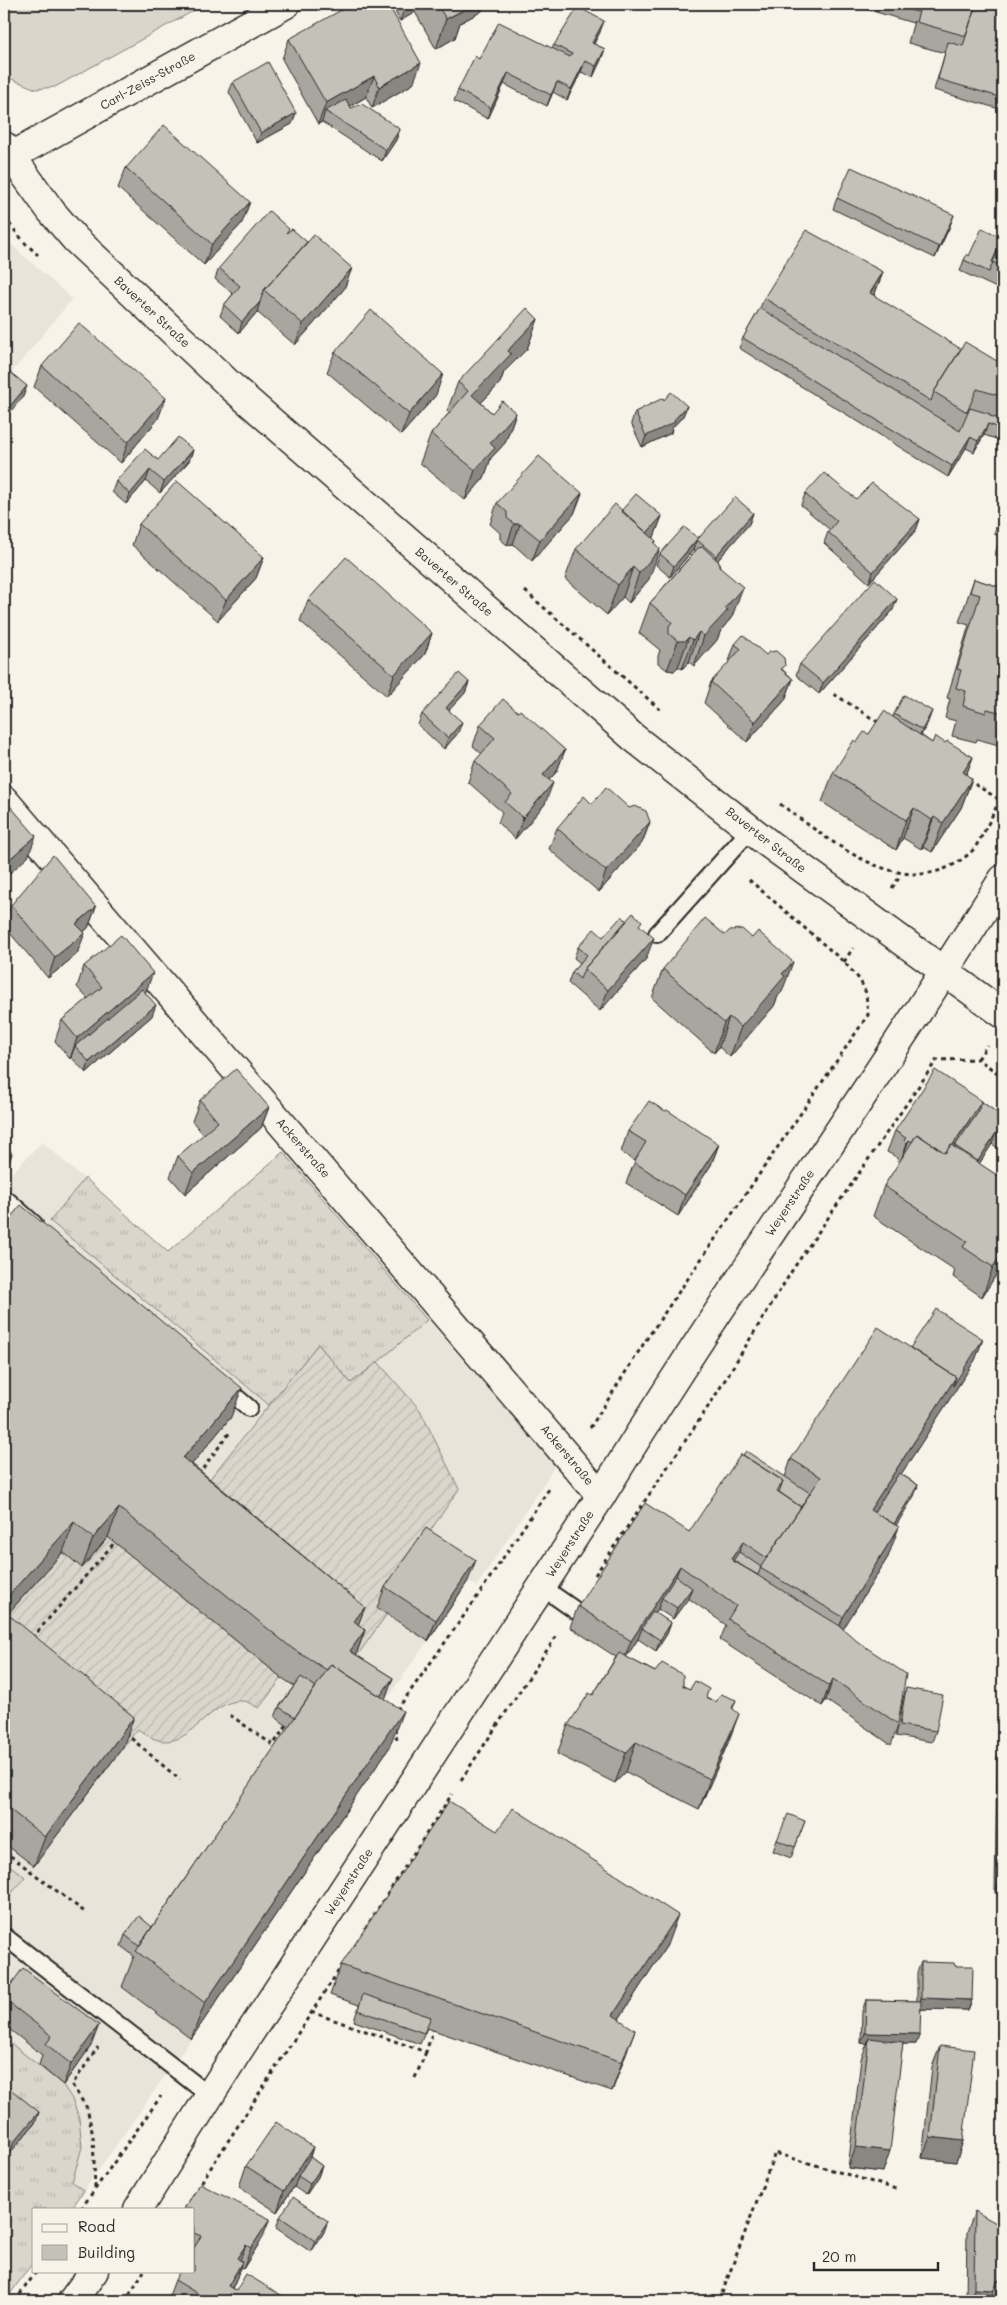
<svg xmlns="http://www.w3.org/2000/svg" width="1007" height="2305" viewBox="0 0 1007 2305" font-family="Mali,sans-serif">
<style>
.built{fill:#e8e4da}
.grass{fill:url(#grass-tufts);stroke:#82807c}
.garden{fill:url(#garden-furrows);stroke:#82807c}
.pitch{fill:#dad6cc;stroke:#82807c}
.lines{fill:none;stroke-linecap:round;stroke-linejoin:round}
.service-casing{stroke:#2b2b2b;stroke-width:20}
.minor-casing{stroke:#2b2b2b;stroke-width:31}
.secondary-casing{stroke:#2b2b2b;stroke-width:31}
.path{stroke:#2b2b2b;stroke-width:3;stroke-dasharray:4 4;stroke-linecap:butt}
.service{stroke:#f7f3e8;stroke-width:16}
.minor{stroke:#f7f3e8;stroke-width:28}
.secondary{stroke:#f7f3e8;stroke-width:28}
.wall{fill:#a9a69f;stroke:#2b2b2b}
.shaded-wall{fill:#898782;stroke:#2b2b2b}
.building{fill:#c4c1b9;stroke:#2b2b2b}
.labels{text-anchor:middle;stroke-width:4.5;stroke-linejoin:round;paint-order:stroke}
.street-label{font-size:12px;fill:#2b2b2b;stroke:#f7f3e8}
</style>
<defs>
<pattern id="grass-tufts" width="24" height="20" patternUnits="userSpaceOnUse" patternTransform="scale(1.25)"><rect width="24" height="20" fill="#dad6cc"/><path d="M3 7l-1-3M5 7V3M7 7l1-3M15 17l-1-3M17 17v-4M19 17l1-3" fill="none" stroke="#bbb8af"/></pattern>
<pattern id="garden-furrows" width="10" height="10" patternUnits="userSpaceOnUse" patternTransform="scale(1.25)"><rect width="10" height="10" fill="#dad6cc"/><path d="M-1 1l2-2M0 10L10 0M9 11l2-2" fill="none" stroke="#bbb8af"/></pattern>
</defs>
<rect width="100%" height="100%" fill="#f7f3e8"/>
<filter id="ink" filterUnits="userSpaceOnUse"><feTurbulence type="fractalNoise" baseFrequency=".02" numOctaves="2"/><feDisplacementMap in="SourceGraphic" scale="10" xChannelSelector="R" yChannelSelector="G"/><feConvolveMatrix kernelMatrix="1 2 1 2 8 2 1 2 1" color-interpolation-filters="sRGB"/></filter>
<g filter="url(#ink)">
<!-- built -->
<path class="built" d="M4 238 72 299 4 382Z
M42 1142 168 1252 282 1152 555 1466 477 1586 468 1582 365 1731 389 1748 191 2039 71 2209H34V2261L4 2301V1181Z"/>
<!-- grass -->
<path class="grass" d="M283 1152 427 1320 378 1362 351 1383 318 1344 269 1405 50 1221 85 1178 168 1252Z
M4 1861 25 1877 6 1900 4 1898Z
M4 2038 63 2085 72 2099 79 2118 82 2147 72 2182 84 2191 71 2209H34V2261L5 2301H4Z"/>
<!-- garden -->
<path class="garden" d="M318 1344 351 1383 378 1362 420 1410 459 1489 377 1608 387 1614 354 1660 191 1502Z
M108 1537 282 1678 259 1708C254 1706 248 1701 242 1701 203 1699 186 1768 138 1729L123 1747 4 1618 63 1552Z"/>
<!-- pitch -->
<path class="pitch" d="M4 4H206L55 87 36 89 4 76Z"/>
<g class="lines">
<defs>
<path id="service" d="M657 934 751 829
M4 1204 8 1201 34 1224
M222 1385 249 1408
M542 1587 579 1613
M4 1936 209 2095"/>
<path id="minor" d="M10 157 286 4
M4 800 601 1496"/>
<path id="secondary" d="M4 146 51 211 75 239 232 387 634 738 769 844 1003 1014
M138 2209 236 2054 601 1496C729 1286 874 1087 1003 879
M72 2301 94 2271"/>
</defs>
<!-- service casing -->
<use href="#service" class="service-casing"/>
<!-- minor casing -->
<use href="#minor" class="minor-casing"/>
<!-- secondary casing -->
<use href="#secondary" class="secondary-casing"/>
<!-- path -->
<path class="path" d="M4 101 8 110
M4 217 25 243 38 255
M525 591 663 712
M834 694 881 724
M968 780 1000 800
M780 804C833 842 907 908 970 853 980 845 996 806 1003 793
M892 888 901 875
M844 962 853 948
M978 1059 987 1045
M935 1060 978 1059 1003 1077
M590 1428 646 1340 868 1015 866 993 860 980 844 962 747 878
M198 1475 230 1432
M595 1575 712 1401 793 1269 936 1061
M32 1638 114 1543
M397 1710 473 1603 549 1489
M230 1715 273 1745 288 1723
M395 1728 397 1741
M125 1733 180 1780
M461 1780 557 1635
M4 1851 86 1913
M365 1929 452 1794
M311 2012 426 2052 433 2030
M415 2078 426 2052
M95 2188 93 2136 87 2108 72 2085 98 2047
M81 2209 161 2096
M184 2209 343 1964
M15 2301 37 2271
M125 2301 144 2271
M719 2301 775 2153 896 2189"/>
<!-- service -->
<use href="#service" class="service"/>
<!-- minor -->
<use href="#minor" class="minor"/>
<!-- secondary -->
<use href="#secondary" class="secondary"/>
</g>
<!-- wall -->
<path class="wall" d="M391 4H484L482 11 460 23 455 38 436 49 415 12 400 21Z
M867 4H1003V110L934 90 945 53 908 43 914 21 913 23 866 9Z
M600 32 594 44 605 49 601 60 593 77 581 72 567 100 553 92 547 106 504 84 488 119 454 101 458 90 479 59 552 48 554 45Z
M289 39 413 84 372 108 366 97 349 107 351 108 400 129 396 140 382 161 322 122 318 124 282 59Z
M233 82 292 124 257 143 229 92Z
M126 168 242 223 204 265 118 188Z
M837 198 950 226 935 258 833 209Z
M288 232 307 242 352 268 344 289 295 345 257 312 239 333 220 316 224 305 233 294 215 279 219 268Z
M1003 237V291L960 271 964 260 969 256Z
M883 272 874 296 998 374 1003 375V374V438L1002 441 984 435 974 452 966 448 948 477 739 348 743 338 760 308 764 298Z
M538 319 527 349 504 372 500 383 481 403 492 413H516L505 443 491 458 484 478 465 500 420 463 431 434 449 413 447 411 458 382Z
M335 352 436 395 401 435 327 372Z
M42 366 158 419 121 463 34 387Z
M664 400 687 406 683 416 672 428 671 433 642 447 631 423 635 412Z
M193 450 189 461 160 493 146 481 126 504 112 492 116 481 158 460Z
M582 493 574 514 532 561 513 544 507 545 500 539V533L490 524 497 503Z
M805 494 856 499 920 519 916 530 869 583 824 543 828 532 830 530 801 505Z
M1003 502V558L995 555 1000 536 994 534Z
M621 511 662 516 654 537 653 539 655 544 649 579 629 603 623 597 607 615 565 579 576 549Z
M753 513 749 524 718 560 732 617 721 630 717 640 694 666 689 662 682 669 678 667 674 671 667 670 658 663V656L660 650 639 633 650 603 694 552 693 550 670 577 656 565 660 554Z
M139 524 264 557 256 578 218 621 132 545Z
M974 579 1003 588V743L1002 746 977 739 976 742 952 736 956 721 945 718 950 699 947 698 969 625 959 622Z
M308 600 432 633 425 654 387 696 300 621Z
M893 610 819 694 796 675 800 664Z
M735 644 783 670 793 679 785 700 747 742 704 703 711 682 728 664Z
M469 682 465 693 449 710 458 733 444 749 418 725 422 714Z
M518 712 565 750 557 771 549 780 545 804 515 839 498 823 502 812 468 782 475 761 482 754 473 746 480 725Z
M894 714 928 722 921 735 932 743H945L973 757 966 775 972 779 961 808 932 852 923 847 921 849 903 838 896 850 822 802 833 773 857 742 869 734 893 717Z
M592 804 629 808 650 822 642 843 599 892 549 849 557 828Z
M11 905 96 907 88 928 83 932 77 954 48 978 4 926Z
M627 921 641 927 646 959 600 1011 568 983 572 972 580 963 574 958 578 947 603 937Z
M84 966 145 993 152 1016 86 1073 71 1057 70 1059 55 1041 62 1020 88 999 77 987Z
M663 969 782 992 778 996 774 1006 730 1057 719 1047 714 1053 652 998Z
M200 1100 269 1107 261 1128 185 1194 170 1177 178 1156 204 1135 192 1121Z
M982 1102 1003 1117V1141L998 1148 992 1144 979 1164 1003 1179V1264L982 1297 953 1277 955 1270 873 1216 884 1186 899 1163 897 1161 898 1158 887 1152 895 1131Z
M628 1131 719 1144 711 1165 678 1216 626 1183 635 1161 621 1152Z
M4 1225 231 1417 192 1464 365 1607 358 1624 365 1630 356 1655 393 1678 385 1700 389 1748 191 2039 122 1987 134 1956 121 1946 125 1935 152 1927 289 1727 275 1717 279 1707 294 1686 282 1678 108 1537 82 1568 63 1552 7 1614 123 1747 34 1866 4 1843Z
M983 1339 975 1360 901 1474 918 1485 914 1496 896 1525 888 1557 843 1629 900 1715 903 1699 906 1688 936 1731 932 1742 896 1736 898 1726 891 1745 826 1700 822 1706 720 1640 726 1625 688 1598 673 1619 658 1609 655 1613 671 1623 667 1634 656 1651 638 1639 626 1657 683 1686 716 1702 736 1700 733 1708 728 1743 699 1809 626 1772 615 1783 557 1754 568 1725 593 1695 616 1657 570 1627 578 1606 689 1532 785 1477 791 1459 910 1348Z
M468 1581 428 1641 377 1608 385 1587Z
M1003 1674V1893H995L997 1758 999 1752 1000 1682Z
M805 1821 791 1858 773 1851 777 1840Z
M1003 1932V2011H998L1000 1940Z
M667 1945 619 2019 624 2059 612 2091 427 2028 420 2044 354 2021 359 2005 330 1995 341 1965Z
M921 1962 955 1966 972 2000 968 2010 921 2009 916 2044H903L883 2172 848 2168 861 2059 867 2044 861 2043 862 2011 866 2000 917 2001V1973Z
M4 1994 91 2046 63 2085 39 2065 42 2055 4 2025Z
M940 2046 963 2141 956 2162 922 2158 932 2067Z
M4 2095 39 2112 35 2123 10 2153 4 2147Z
M313 2147 310 2157 322 2166 318 2177 306 2195 294 2187 295 2185 277 2212 239 2187 246 2166Z
M194 2209 262 2239 243 2269 240 2267 235 2283 232 2288 236 2291 286 2298 285 2301H167L175 2280 194 2271Z
M975 2211 1003 2301H966L967 2232Z
M280 2217 324 2232 311 2252 276 2228Z"/>
<!-- shaded-wall -->
<path class="shaded-wall" d="M415 4H418L414 13 400 21 404 10Z
M466 4H484L482 11 460 23 455 38 436 49 446 19 464 10Z
M604 21 600 32 588 54 592 43Z
M605 49 601 60 593 77 596 66Z
M585 61 581 72 567 100 571 89Z
M421 63 413 84 372 108 379 87Z
M508 73 504 84 488 119 491 108Z
M374 76 366 97 333 116 325 111 322 122 318 124 326 103Z
M557 82 553 92 547 106 551 95Z
M296 113 292 124 257 143 261 133Z
M400 129 396 140 382 161 386 150Z
M250 202 242 223 204 265 212 244Z
M954 215 950 226 935 258 939 247Z
M352 268 344 289 295 345 303 324Z
M883 272 875 293 862 314 870 293Z
M260 302 257 312 239 333 242 322Z
M538 319 527 349 504 372 500 383 461 424 472 395 512 346Z
M443 374 436 395 401 435 409 414Z
M27 386 23 397 4 419V413Z
M166 398 158 419 121 463 128 442Z
M687 406 683 416 672 428 671 433 642 447 646 436 674 420Z
M516 413 505 443 491 458 484 478 465 500 475 470 490 443Z
M988 424 984 435 974 452 978 441Z
M970 437 966 448 948 477 952 466Z
M193 450 189 461 160 493 164 482Z
M150 470 146 481 126 504 130 494Z
M582 493 574 514 532 561 540 540Z
M753 513 749 524 712 567 716 556Z
M662 516 654 537 633 561 641 540Z
M920 519 916 530 869 583 873 572Z
M514 524H520L513 544 507 545Z
M697 540 693 550 670 577 674 566Z
M656 541 647 564 660 549 649 579 629 603 639 573Z
M264 557 256 578 218 621 226 600Z
M633 567 623 597 607 615 618 585Z
M743 587 732 617 721 630 717 640 694 666 704 636 725 608Z
M897 599 893 610 819 694 823 683Z
M699 632 689 662 682 669 693 640Z
M432 633 425 654 387 696 394 675Z
M689 637 678 667 674 671 667 670 678 641Z
M793 679 785 700 747 742 755 722Z
M469 682 465 693 442 718 446 708Z
M932 711 928 722 918 741 922 730Z
M462 722 458 733 444 749 448 738Z
M565 750 557 771 536 795 543 775Z
M973 757 962 786 963 772Z
M972 779 961 808 932 852 943 823Z
M553 783 545 804 515 839 523 818Z
M914 808 903 838 896 850 906 820Z
M934 817 923 847 921 849 932 820Z
M650 822 642 843 599 892 606 871Z
M36 836 28 857 4 878V864Z
M96 907 88 928 68 945 76 924Z
M85 933 77 954 48 978 55 957Z
M654 938 646 959 600 1011 608 990Z
M793 962 782 992 778 996 774 1006 730 1057 741 1027 782 974Z
M153 973 145 994 75 1046 71 1057 70 1059 77 1038Z
M156 1005 152 1016 86 1073 89 1062Z
M729 1017 719 1047 714 1053 724 1023Z
M982 1101 975 1122 955 1146 951 1157 942 1162Z
M269 1107 261 1128 185 1194 193 1173Z
M996 1133 992 1144 974 1172 978 1161Z
M1003 1135V1141L998 1148 1002 1137Z
M909 1140 901 1161 900 1163 907 1143Z
M719 1144 711 1165 678 1216 685 1195Z
M12 1154 4 1177V1159Z
M1003 1251V1264L982 1297 993 1267Z
M983 1339 975 1360 865 1530 870 1510 956 1377Z
M242 1388 231 1417 173 1487 183 1458Z
M918 1485 914 1496 880 1552 884 1541Z
M119 1508 108 1537 82 1568 93 1538Z
M74 1522 63 1552 4 1618V1603L9 1595Z
M899 1527 888 1557 832 1647 843 1617Z
M743 1542 735 1563 731 1559Z
M476 1560 468 1581 428 1641 436 1620Z
M680 1566 672 1587 662 1598 658 1609 644 1630 642 1628 638 1639 623 1662 631 1641Z
M692 1588 688 1599 673 1619 677 1608Z
M365 1607 354 1636V1621Z
M671 1623 667 1634 656 1651 660 1640Z
M365 1630 354 1660 350 1651Z
M393 1678 382 1708 376 1701Z
M833 1679 826 1700 822 1706 829 1686Z
M403 1711 389 1748 191 2039 205 2003Z
M739 1714 728 1743 699 1809 710 1779Z
M134 1717 123 1747 34 1866 45 1837Z
M636 1742 626 1772 615 1783 626 1753Z
M1003 1869V1893H995Z
M678 1915 667 1945 602 2045 613 2015Z
M1003 1997V2011H998Z
M921 1998 972 2000 968 2010 917 2009Z
M99 2025 91 2046 63 2085 71 2064Z
M635 2030 624 2059 612 2091 622 2062Z
M865 2033 920 2034 916 2044H868L869 2038 867 2044 861 2043Z
M39 2112 35 2123 10 2153 14 2142Z
M930 2137 963 2141 956 2162 922 2158Z
M313 2147 306 2168 298 2176 295 2185 277 2212 284 2191Z
M856 2147 890 2151 883 2172 848 2168Z
M322 2166 318 2177 306 2195 310 2184Z
M270 2219 262 2239 243 2269 251 2248Z
M328 2221 324 2232 311 2252 315 2241Z
M246 2245 238 2266 237 2258Z
M242 2262 235 2283 223 2301 228 2286Z
M974 2289 994 2290 990 2301H969Z"/>
<!-- building -->
<path class="building" d="M352 4H388L421 63 379 87 374 76 326 103 289 39Z
M401 4H415L404 10Z
M437 4H462L465 9 446 19Z
M889 4H920L917 12Z
M921 4H976L966 36 916 22Z
M976 4H1003V98L938 79 948 42 963 46Z
M578 7 604 21 592 43 605 49 596 66 585 61 571 89 557 82 551 95 508 73 491 108 458 90 475 56 479 59 499 22 570 57 572 54 554 45Z
M268 62 296 113 261 133 233 82Z
M346 100 351 108 362 104 400 129 386 150 325 111Z
M164 125 250 202 212 244 126 168Z
M851 167 954 215 939 247 837 198Z
M269 211 289 229 286 233 292 229 307 242 264 290 260 302 242 322 224 305 240 286 219 268Z
M982 228 1003 238 989 272 964 260 967 254 969 256Z
M806 230 883 272 870 293 961 349 934 392 931 401 764 298Z
M314 235 352 268 303 324 264 290Z
M1003 237V266L992 262Z
M527 308 538 319 512 346 508 351 511 354 472 395 492 413 502 401 516 413 490 443 495 448 475 470 431 434 468 391 458 382Z
M760 308 960 431 970 408 990 414V416L1003 420V429L988 424 978 441 970 437 952 466 743 338Z
M371 310 443 374 409 414 335 352Z
M79 323 166 398 128 442 42 366Z
M965 342 1002 364 998 374 1003 375 997 395 977 389 967 412 934 392Z
M10 372 27 386 4 413V379Z
M1003 376V391L999 390Z
M671 392 687 406 674 420 675 422 646 436 635 412 663 398 664 400Z
M178 437 193 450 164 482 150 470 130 494 116 481 145 449 158 460Z
M539 456 582 493 540 540 520 524H514L507 518V512L497 503Z
M824 473 856 499 872 483 920 519 873 572 828 532 837 521 805 494Z
M177 481 264 557 226 600 139 524Z
M636 494 662 516 647 533 621 511Z
M735 497 753 513 716 556 697 540Z
M615 504 656 541 654 543 660 549 639 573 633 567 618 585 576 549Z
M684 527 698 538 674 566 660 554Z
M703 547 719 562V567L743 587 725 608 728 610 704 636 699 632 693 640 689 637 685 641H678L669 634V626L672 622 650 603 698 548Z
M346 557 432 633 394 675 308 600Z
M875 579 897 599 823 683 800 664Z
M974 579 1003 588V713L987 709 986 713 963 706 966 691 956 688 961 670 957 669 980 595 970 592Z
M743 635 766 655 769 652 776 651 784 658 785 666 781 669 793 679 755 722 711 682 741 649 735 644Z
M459 673 469 682 446 708 462 722 448 738 422 714Z
M904 695 932 711 922 730 894 714Z
M503 699 518 712 520 710 565 750 543 775 553 783 523 818 505 802 512 794 475 761 495 738 480 725Z
M884 711 932 743 935 736 945 743 947 741 973 757 963 772 972 779 943 823 934 817 932 820 914 808 906 820 833 773 854 740 857 742 864 732 869 734Z
M606 787 629 808 635 806 646 811 650 822 606 871 557 828 584 796 592 804Z
M4 799 36 836 4 864Z
M53 855 96 907 76 924 85 933 55 957 11 905Z
M633 913 642 921 639 925 654 938 608 990 584 969Z
M622 916 627 921 584 969 580 979 572 972 587 955 578 947 594 929 603 937Z
M705 918 725 935 730 930 742 929 752 938 758 931 793 962 782 974 785 976 741 1027 729 1017 724 1023 663 969Z
M121 935 153 973 77 1038 62 1020 102 987 84 966Z
M142 989 156 1005 89 1062 75 1046Z
M236 1069 269 1107 193 1173 178 1156 218 1122 200 1100Z
M935 1070 982 1101 952 1146 951 1145 945 1153 917 1134 912 1142 909 1140 907 1143 904 1140 906 1138 895 1131Z
M649 1101 665 1111 667 1110 719 1144 685 1195 634 1162 646 1142 628 1131Z
M982 1102 1003 1117V1135L1002 1137 996 1133 978 1161 955 1146 979 1111Z
M917 1134 945 1153 951 1145 1003 1179V1251L993 1267 963 1247 967 1241 884 1186Z
M4 1141 12 1154 4 1159Z
M21 1205 242 1388 183 1458 365 1607 354 1621 365 1630 350 1651 393 1678 380 1696 331 1664 327 1670 293 1649 119 1508 93 1538 74 1522 9 1595 4 1603V1225Z
M936 1309 983 1339 953 1386 956 1377 910 1348Z
M878 1327 956 1377 870 1510 899 1527 843 1617 760 1568 821 1477 791 1459Z
M746 1451 810 1493 801 1507 779 1492 783 1481 743 1455Z
M741 1454 783 1481 777 1491 801 1507 767 1558 743 1542 731 1559 840 1626 858 1642 906 1674 898 1724 833 1679 829 1686 728 1619 736 1606 680 1566 631 1641 578 1606 645 1503 689 1532Z
M899 1473 918 1485 894 1524 874 1512Z
M426 1528 476 1560 436 1620 385 1587Z
M739 1552 761 1567 758 1575 733 1561Z
M676 1576 692 1588 677 1608 662 1598Z
M4 1611 134 1717 45 1837 4 1805Z
M653 1611 671 1623 660 1640 642 1628Z
M619 1653 655 1672 662 1663 683 1675V1686L690 1689 695 1681 709 1689 706 1697 716 1702 721 1694 736 1700 732 1708 739 1714 710 1779 636 1742 626 1753 568 1725 589 1693 593 1695Z
M331 1664 403 1711 205 2003 136 1951Z
M301 1677 316 1687 295 1717 279 1707Z
M906 1688 943 1695 936 1731 900 1725Z
M449 1801 497 1831 513 1808 678 1915 613 2015 635 2030 622 2062 341 1965Z
M788 1814 805 1821 795 1847 777 1840Z
M139 1916 152 1927 139 1946 125 1935Z
M921 1962 954 1963 955 1966H973L972 2000 921 1998Z
M23 1968 99 2025 71 2064 46 2044 52 2036 4 1999V1994Z
M363 1994 431 2017 424 2033 358 2010Z
M866 2000 921 2001 920 2034 865 2033Z
M869 2038 903 2042 890 2151 856 2147Z
M940 2046 974 2050 963 2141 930 2137Z
M9 2088 39 2112 14 2142 4 2133V2095Z
M276 2122 313 2147 284 2191 246 2166Z
M310 2157 322 2166 310 2184 298 2176Z
M200 2184 270 2219 251 2248 246 2245 237 2258 242 2262 228 2286 236 2291 246 2274 286 2298 284 2301H210L175 2280 180 2271H194V2248L201 2236 194 2233V2209H184Z
M293 2197 328 2221 315 2241 280 2217Z
M975 2211 1003 2227V2281H997L994 2290 974 2289Z
M997 2281H1003V2301H997Z"/>
</g>
<g class="labels">
<!-- street labels -->
<g class="street-label">
<text transform="translate(148 81) rotate(-29)" y="4">Carl-Zeiss-Straße</text>
<text transform="translate(152 312) rotate(43)" y="4">Baverter Straße</text>
<text transform="translate(454 582) rotate(41)" y="4">Baverter Straße</text>
<text transform="translate(766 840) rotate(38)" y="4">Baverter Straße</text>
<text transform="translate(303 1148) rotate(49)" y="4">Ackerstraße</text>
<text transform="translate(790 1203) rotate(-56)" y="4">Weyerstraße</text>
<text transform="translate(567 1455) rotate(50)" y="4">Ackerstraße</text>
<text transform="translate(570 1544) rotate(-57)" y="4">Weyerstraße</text>
<text transform="translate(349 1882) rotate(-57)" y="4">Weyerstraße</text>
</g>
</g>
<!-- margin -->
<rect width="1007" height="2305" fill="none" stroke="#f7f3e8" stroke-width="20"/>
<rect x="10" y="10" width="987" height="2285" fill="none" stroke="#2b2b2b" stroke-width="2" filter="url(#ink)"/>
<!-- legend -->
<rect x="32" y="2208" width="162" height="65" fill="#f7f3e8" stroke="#a5a39c"/>
<rect x="42" y="2224" width="25" height="8" fill="#f7f3e8" stroke="#a5a39c"/>
<text x="78" y="2232" font-size="15" fill="#2b2b2b">Road</text>
<rect x="42" y="2245" width="25" height="15" fill="#c4c1b9" stroke="#a5a39c"/>
<text x="78" y="2258" font-size="15" fill="#2b2b2b">Building</text>
<!-- scale -->
<path d="M814 2262v8h124v-8" fill="none" stroke="#2b2b2b" stroke-width="2.5"/>
<text x="822" y="2262" font-size="15" fill="#2b2b2b" stroke="#f7f3e8" stroke-width="4" paint-order="stroke">20 m</text>
</svg>
